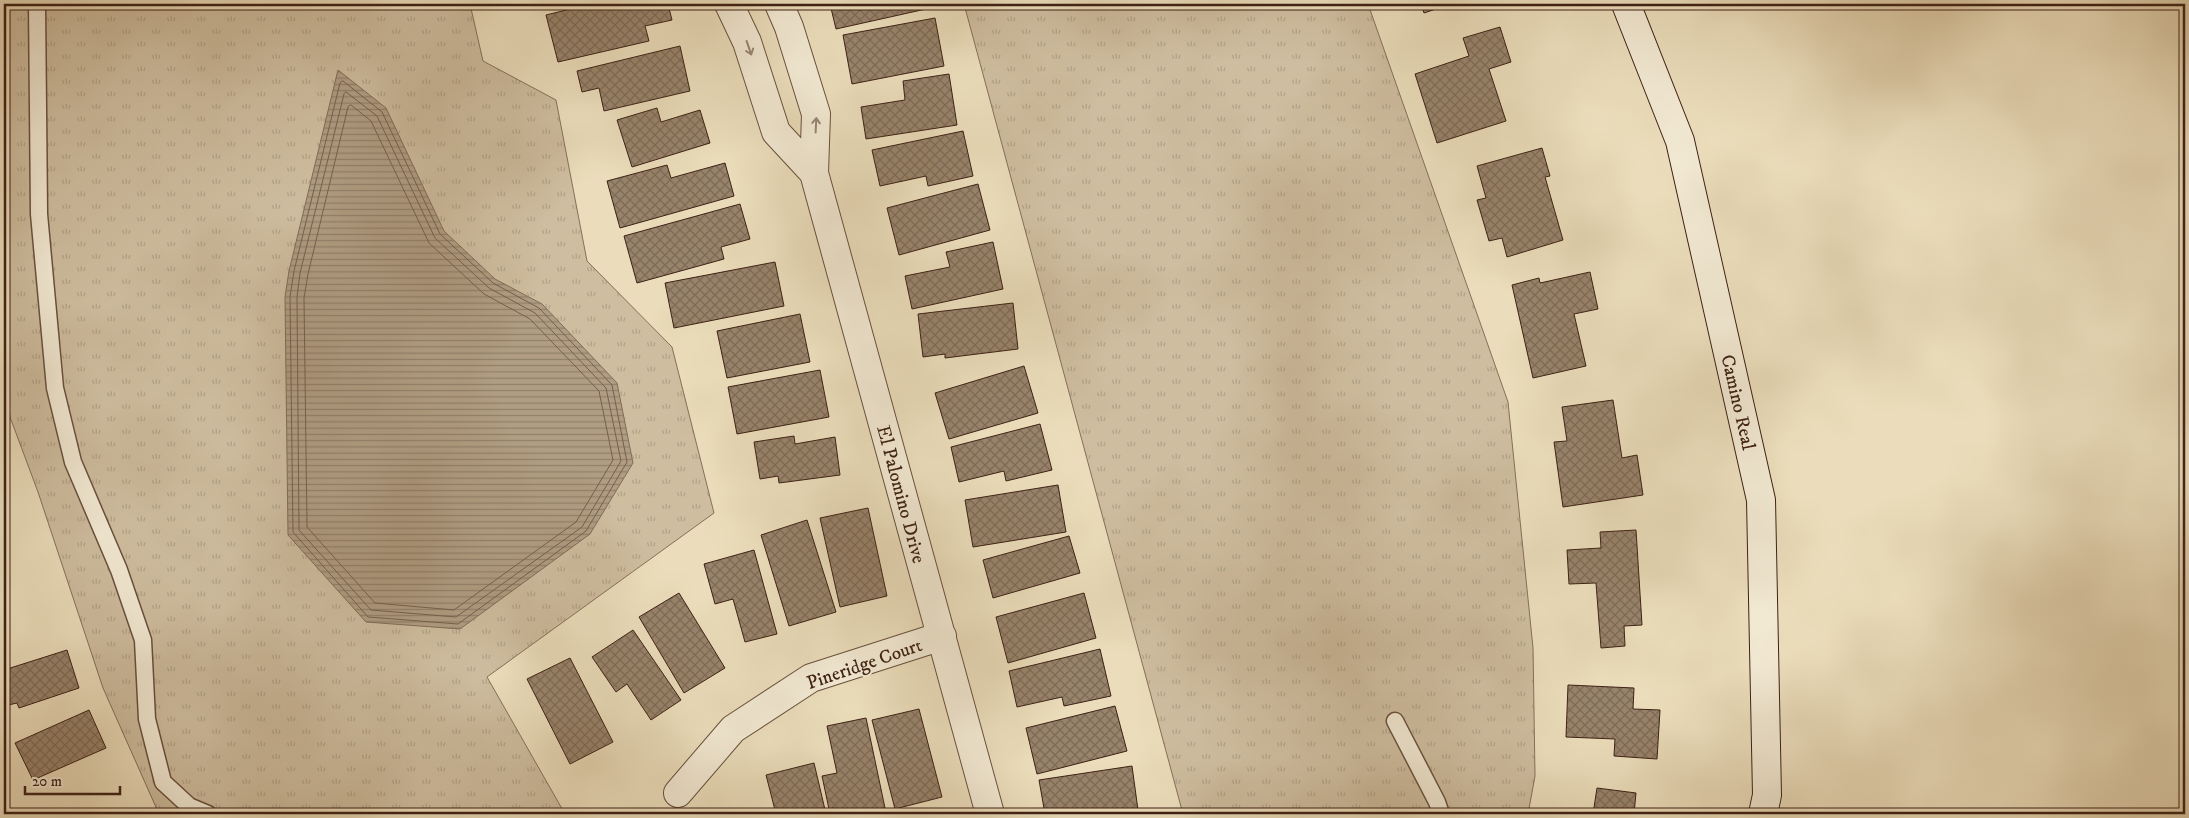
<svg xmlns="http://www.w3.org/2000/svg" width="2189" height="818" viewBox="0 0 2189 818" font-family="'IM FELL DW Pica',serif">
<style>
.grass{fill:url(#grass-tufts);stroke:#866f5a}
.water{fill:url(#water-rules);stroke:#826b57}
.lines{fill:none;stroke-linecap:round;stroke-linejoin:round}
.shore{stroke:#775f4c;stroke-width:1}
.building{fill:url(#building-cross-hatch);stroke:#3e2115}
.lane-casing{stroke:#69503e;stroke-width:19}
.street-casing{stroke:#69503e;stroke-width:30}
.secondary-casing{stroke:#3e2115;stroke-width:30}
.lane{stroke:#f2e9d3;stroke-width:16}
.street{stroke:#f2e9d3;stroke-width:28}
.secondary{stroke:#f2e9d3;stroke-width:28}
.oneway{stroke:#988574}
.labels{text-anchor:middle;stroke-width:4;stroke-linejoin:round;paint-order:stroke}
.street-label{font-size:19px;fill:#3e2115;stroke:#f2e9d3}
</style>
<defs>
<pattern id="grass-tufts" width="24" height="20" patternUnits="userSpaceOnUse" patternTransform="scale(1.25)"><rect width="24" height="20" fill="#cebd9f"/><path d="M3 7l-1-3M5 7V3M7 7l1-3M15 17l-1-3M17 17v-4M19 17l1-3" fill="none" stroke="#b2a288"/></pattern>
<pattern id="water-rules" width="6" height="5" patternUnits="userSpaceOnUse" patternTransform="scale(1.25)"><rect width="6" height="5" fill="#b09d83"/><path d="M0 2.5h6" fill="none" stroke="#91806a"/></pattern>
<pattern id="building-cross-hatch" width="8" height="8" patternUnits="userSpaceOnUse" patternTransform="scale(1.25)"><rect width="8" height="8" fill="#98836b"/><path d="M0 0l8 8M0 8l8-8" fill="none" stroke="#7d6b57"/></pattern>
</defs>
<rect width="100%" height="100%" fill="#ebddbb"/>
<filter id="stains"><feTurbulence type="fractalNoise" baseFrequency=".004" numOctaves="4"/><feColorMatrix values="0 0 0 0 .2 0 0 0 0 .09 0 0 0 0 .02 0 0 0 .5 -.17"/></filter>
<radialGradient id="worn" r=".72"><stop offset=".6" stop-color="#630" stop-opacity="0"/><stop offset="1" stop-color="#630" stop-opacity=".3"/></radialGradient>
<!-- grass -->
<path class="grass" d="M4 4H470L483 61 556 100 587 261 672 347 714 513 487 677 565 814H159L103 688 38 492 10 417 4 351Z
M964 4H1368L1508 402 1533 648 1535 776 1528 814H1183Z"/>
<!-- water -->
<path class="water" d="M338 70 386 108 444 231 495 279 542 304 617 383 633 463 590 534 460 629 366 622 288 535 285 297 289 271Z"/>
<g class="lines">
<!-- shore -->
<path class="shore" d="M343 81 382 112 440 234 493 283 539 308 612 385 627 462 586 531 458 624 368 617 293 532 290 297 294 271 340 83Z
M346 92 377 116 435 238 489 288 535 313 606 388 621 461 582 527 456 617 371 610 299 530 297 297 300 273 344 94Z
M351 105 371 121 429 243 484 294 530 319 599 391 613 460 576 522 454 610 375 603 307 527 304 298 308 274 348 107Z"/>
</g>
<!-- building -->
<path class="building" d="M591 4H668L672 20 645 26 649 41 558 62 546 15Z
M830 4H925L926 9 836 29Z
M1421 4H1451L1424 13Z
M935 18 944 66 852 84 843 35Z
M1500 27 1511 62 1489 69 1506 121 1437 143 1415 74 1469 56 1463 38Z
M680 46 690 91 604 111 599 88 582 92 577 71Z
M949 74 957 125 866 139 861 107 905 100 903 81Z
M657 108 661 122 700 110 710 143 632 167 617 120Z
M963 131 973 176 928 186 926 176 880 186 872 150Z
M1542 148 1550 176 1545 177 1563 240 1507 257 1502 238 1489 241 1477 200 1486 198 1477 166Z
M725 163 734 196 620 228 607 181 667 165 671 178Z
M978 184 990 230 899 255 887 208Z
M740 204 750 239 721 247 724 259 637 283 624 236Z
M993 242 1003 289 912 309 905 276 950 267 946 252Z
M775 262 784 306 674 328 665 283Z
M1590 272 1598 309 1574 314 1586 366 1533 378 1512 285 1539 278 1540 283Z
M1013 303 1018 349 945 358V354L923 357 918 314Z
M800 314 810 362 727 378 717 331Z
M1024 366 1038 413 949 439 935 393Z
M820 370 829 417 737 434 728 387Z
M1613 400 1622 458 1637 455 1643 495 1563 507 1554 442 1567 441 1562 407Z
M1040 424 1052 470 1006 481 1004 471 959 482 951 447Z
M794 436 795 444 835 437 840 475 779 483 778 476 760 479 754 442Z
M1058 485 1066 532 973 547 965 500Z
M868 508 887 596 840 607 820 518Z
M807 520 836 612 789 626 761 535Z
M1636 530 1642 625 1624 626 1625 646 1601 648 1596 583 1569 584 1567 550 1601 548 1600 532Z
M1069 536 1080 573 993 598 983 560Z
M754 550 777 634 745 642 733 599 715 604 704 564Z
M679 593 725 668 684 693 639 617Z
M1084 593 1096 638 1008 663 996 617Z
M633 630 681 700 651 720 627 684 616 692 592 657Z
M1100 649 1111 696 1064 706 1062 697 1017 707 1009 671Z
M67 650 79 688 19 708 17 703 4 706V670Z
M570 658 613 742 570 764 527 679Z
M1568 685 1634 688 1633 709 1660 710 1657 759 1614 756 1615 739 1566 737Z
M1115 706 1127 751 1037 774 1026 728Z
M919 709 942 797 895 809 872 720Z
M89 710 106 748 33 780 15 743Z
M866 718 885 808 852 814H836L834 808 829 809 822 776 837 773 827 726Z
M814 763 826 814H776L766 775Z
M1132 766 1138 810 1110 814H1098L1097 809 1063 814H1045L1039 780Z
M1597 788 1636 793 1634 814H1593Z"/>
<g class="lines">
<defs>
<path id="lane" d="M37 4 39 214 55 388 73 462 119 570 143 640 147 719 163 782 189 806 208 814
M1395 721 1437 802 1441 814"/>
<path id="street" d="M729 4 747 42 776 132 814 173
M779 4 789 27 816 114 814 173 990 814
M678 793 733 729 811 678 942 636"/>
<path id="secondary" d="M1626 4 1680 141 1761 500 1767 795 1763 814"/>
</defs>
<!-- lane casing -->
<use href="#lane" class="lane-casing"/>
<!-- street casing -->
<use href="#street" class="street-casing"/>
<!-- secondary casing -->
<use href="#secondary" class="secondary-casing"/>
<!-- lane -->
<use href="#lane" class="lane"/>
<!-- street -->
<use href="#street" class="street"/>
<!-- secondary -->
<use href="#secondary" class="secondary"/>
</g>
<!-- one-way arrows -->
<defs><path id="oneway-shaft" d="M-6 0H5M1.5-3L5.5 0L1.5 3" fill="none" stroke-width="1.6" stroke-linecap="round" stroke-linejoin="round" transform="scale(1.25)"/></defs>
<g class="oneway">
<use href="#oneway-shaft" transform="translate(749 48) rotate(71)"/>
<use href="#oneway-shaft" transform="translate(816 125) rotate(-87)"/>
</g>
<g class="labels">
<!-- street labels -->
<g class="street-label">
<text transform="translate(1739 402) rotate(77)" y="7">Camino Real</text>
<text transform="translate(902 494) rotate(75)" y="7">El Palomino Drive</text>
<text transform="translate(864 663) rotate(-19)" y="7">Pineridge Court</text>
</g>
</g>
<!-- margin -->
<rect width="2189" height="818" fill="none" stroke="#ebddbb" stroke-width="20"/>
<rect x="5" y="5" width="2179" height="808" fill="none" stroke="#3e2115" stroke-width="2.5"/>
<rect x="10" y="10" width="2169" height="798" fill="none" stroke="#3e2115"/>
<!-- scale -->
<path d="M25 786v8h95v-8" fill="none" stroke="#3e2115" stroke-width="2.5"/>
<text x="32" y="786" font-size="15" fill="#3e2115" stroke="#f2e9d3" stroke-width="4" paint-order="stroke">20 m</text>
<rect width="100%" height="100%" filter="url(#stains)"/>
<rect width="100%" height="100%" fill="url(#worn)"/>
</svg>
